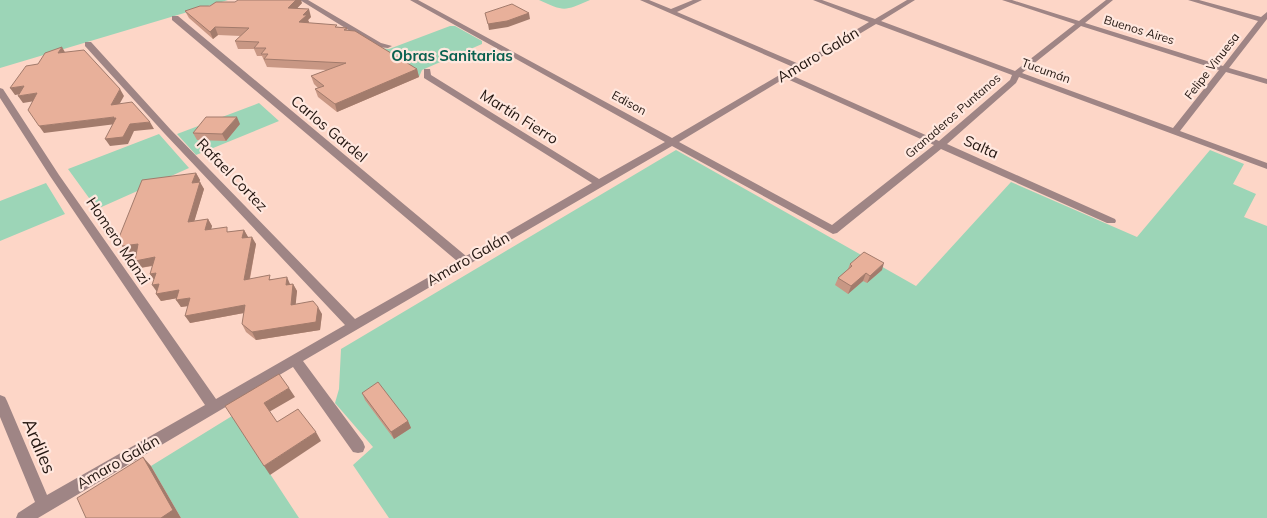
<svg xmlns="http://www.w3.org/2000/svg" width="1267" height="518" viewBox="0 0 1267 518" font-family="Mulish,sans-serif">
<style>
.green{fill:#9cd5b7}
.lines{fill:none;stroke-linecap:round;stroke-linejoin:round}
.street{fill:#9f8585;fill-rule:evenodd}
.wall{fill:#c89784}
.shaded-wall{fill:#a27b6c}
.building{fill:#e8b09a;stroke:#a27b6c}
.labels{text-anchor:middle;stroke-width:4.5;stroke-linejoin:round;paint-order:stroke}
.far-street-label{font-size:12px;fill:#231610;stroke:#ffe7de}
.street-label{font-size:15px;fill:#231610;stroke:#ffe7de}
.far-quarter-label{font-size:15px;font-weight:bold;fill:#0a6150;stroke:#ffe7de}
.near-street-label{font-size:18px;fill:#231610;stroke:#ffe7de}
</style>
<rect width="100%" height="100%" fill="#fdd6c7"/>
<!-- green -->
<path class="green" d="M0 0H228L0 68Z
M539 0H590C564 11 565 12 539 0Z
M450 26H455L482 41V44L422 70 419 77 371 47 389 49Z
M259 103 279 121 196 155 177 134Z
M159 134 189 168 97 209 68 169Z
M676 150 916 286 1011 182 1137 237 1210 150 1244 164 1233 184 1256 194 1244 217 1267 226V518H389L353 465 373 447 335 403 339 389 341 349Z
M46 183 65 214 0 241V201Z
M232 416 299 518H181L151 466Z"/>
<g class="lines">
<!-- street -->
<path class="street" d="M300 0H308L381 43 392 46 388 48 376 47Z
M410 0H418L672 138 793 67 640 0H649L671 9 693 0H702L677 12 799 64 869 22 813 0H822L875 19 907 0H915L881 21 1015 71 1075 24 1002 0H1012L1079 21 1106 0H1113L1085 23 1223 66 1258 21 1188 0H1199L1261 17 1267 12V19L1229 68 1267 79V84L1226 72 1180 131 1267 163V169L1019 77 1016 83 947 144 1115 219 1116 221 1115 223H1107L941 149 837 233 833 234 672 146 303 361 363 442 365 447 363 452 358 453 353 452 293 367 38 518H16L18 513 35 502 0 417V395L5 397 7 401 47 495 205 405 50 176 0 98V88L3 89 59 175 216 399 345 325 165 134 85 46V42H91L171 130 355 319 457 261 172 20V16H178L466 256 592 183 424 78V69H430L431 75 599 179 665 142ZM876 24 1012 75 1010 80 939 141 791 75ZM1081 26 1219 70 1173 128 1022 73ZM785 78 934 145 832 225 679 142Z"/>
</g>
<!-- wall -->
<path class="wall" d="M235 2 302 3 297 8 311 17 308 20 309 22V23L347 28V30L417 69 419 77 337 112 318 97 315 89 318 88 314 84 311 76 327 70 267 67 262 56H257L254 49H238L235 41 241 36 218 35 213 39 189 18 185 11Z
M240 124 226 141 197 140 193 133Z
M196 173 200 180 199 182 204 189 194 221 208 219 212 226 211 229 229 232 244 230 248 237 256 244 250 279H272L290 284H293L297 291 295 304 322 314 320 330 256 340 246 332 242 324 244 313 190 323 188 306 181 307 177 298 161 301 156 294 157 292 154 279 150 274 153 266 140 268 136 252 128 253 118 240Z
M850 264 882 270 867 283 863 281 848 294 835 285 838 278 848 269Z
M362 393 408 421 411 428 394 439 365 400Z"/>
<!-- shaded-wall -->
<path class="shaded-wall" d="M296 0H301L302 3 291 15 288 8Z
M309 9 311 17 308 20 309 22 301 30 299 22 303 15Z
M529 13 530 19 508 27 489 30 488 24Z
M215 27 218 35 213 39 210 32Z
M62 47 66 54 58 53Z
M417 69 419 77 337 112 335 104Z
M24 86 28 93 15 95 10 88Z
M120 89 124 96 115 112 111 105Z
M37 93 41 100 23 103 18 96Z
M114 117 116 118V124L44 133 39 126Z
M237 117 240 124 226 141 222 134Z
M150 122 154 129 134 131 128 144 110 146 105 139 130 124Z
M196 173 200 180 196 190 192 183Z
M200 182 204 189 192 229 188 222Z
M208 219 212 226 209 237 205 230Z
M244 230 248 237 246 245 242 238Z
M252 237 256 244 248 287 244 280Z
M138 244 143 251 128 253 122 246Z
M155 257 160 264 140 268 135 261Z
M884 263 882 270 867 283 870 276Z
M156 273 155 281 150 274Z
M866 273 863 281 848 294 851 286Z
M287 277 290 284V293L286 285Z
M159 284 157 292 152 285Z
M293 284 297 291 295 312 291 305Z
M179 290 184 297 161 301 156 294Z
M190 298 195 305 181 307 176 300Z
M245 305 249 312 190 323 185 316Z
M318 307 322 314 320 330 256 340 252 332Z
M289 388 295 397 269 412 264 403Z
M408 421 411 428 394 439 391 432Z
M316 432 321 441 270 475 264 466Z
M143 457 151 466 181 518H161Z"/>
<!-- building -->
<path class="building" d="M238 0H296L288 8 309 9 303 15H307L299 22 337 25 335 27 347 28 344 30 355 31 417 69 335 104 315 89 324 86 311 76 346 63 264 59 268 54H261L266 48H254L259 42 235 41 249 28 215 27 210 32 185 11 200 6H210L216 2H235Z
M512 4 529 13 507 21 488 24 485 13Z
M62 47 58 53 84 50 120 89 111 105 132 102 150 122 130 124 123 137 105 139 116 118H113L114 117 39 126 28 110 37 93 18 96 24 86 10 88 26 66 38 64 45 53Z
M206 117H237L222 134 193 133Z
M196 173 192 183 200 182 188 222 208 219 205 230 227 227V232L244 230 242 238 252 237 244 280 270 275 269 280 287 277 286 285 293 284 291 305 313 301 318 307 316 322 252 332 242 324 245 305 185 316 190 298 176 300 179 290 156 294 159 284 152 285 156 273 150 274 155 257 135 261 138 244 122 246 118 240 142 180Z
M864 252 884 263 870 276 866 273 851 286 838 278 852 266 850 264Z
M279 374 289 388 264 403 277 422 298 409 316 432 264 466 225 406Z
M378 382 408 421 391 432 362 393Z
M143 457 173 510 161 518H86L77 498Z"/>
<g class="labels">
<!-- far-street labels -->
<g class="far-street-label">
<text transform="translate(1139 30) rotate(17)" y="4">Buenos Aires</text>
<text transform="translate(1212 66) rotate(-52)" y="4">Felipe Vinuesa</text>
<text transform="translate(1046 71) rotate(20)" y="4">Tucumán</text>
<text transform="translate(629 103) rotate(28)" y="4">Edison</text>
<text transform="translate(953 116) rotate(-41)" y="4">Granaderos Puntanos</text>
</g>
<!-- street labels -->
<g class="street-label">
<text transform="translate(818 55) rotate(-31)" y="5">Amaro Galán</text>
<text transform="translate(519 117) rotate(32)" y="5">Martín Fierro</text>
<text transform="translate(329 129) rotate(40)" y="5">Carlos Gardel</text>
<text transform="translate(981 147) rotate(24)" y="5">Salta</text>
<text transform="translate(232 175) rotate(46)" y="5">Rafael Cortez</text>
<text transform="translate(118 241) rotate(56)" y="5">Homero Manzi</text>
<text transform="translate(468 259) rotate(-30)" y="5">Amaro Galán</text>
<text transform="translate(118 462) rotate(-30)" y="5">Amaro Galán</text>
</g>
<!-- far-quarter labels -->
<g class="far-quarter-label">
<text x="452" y="61">Obras Sanitarias</text>
</g>
<!-- near-street labels -->
<g class="near-street-label">
<text transform="translate(39 446) rotate(67)" y="6">Ardiles</text>
</g>
</g>
</svg>
